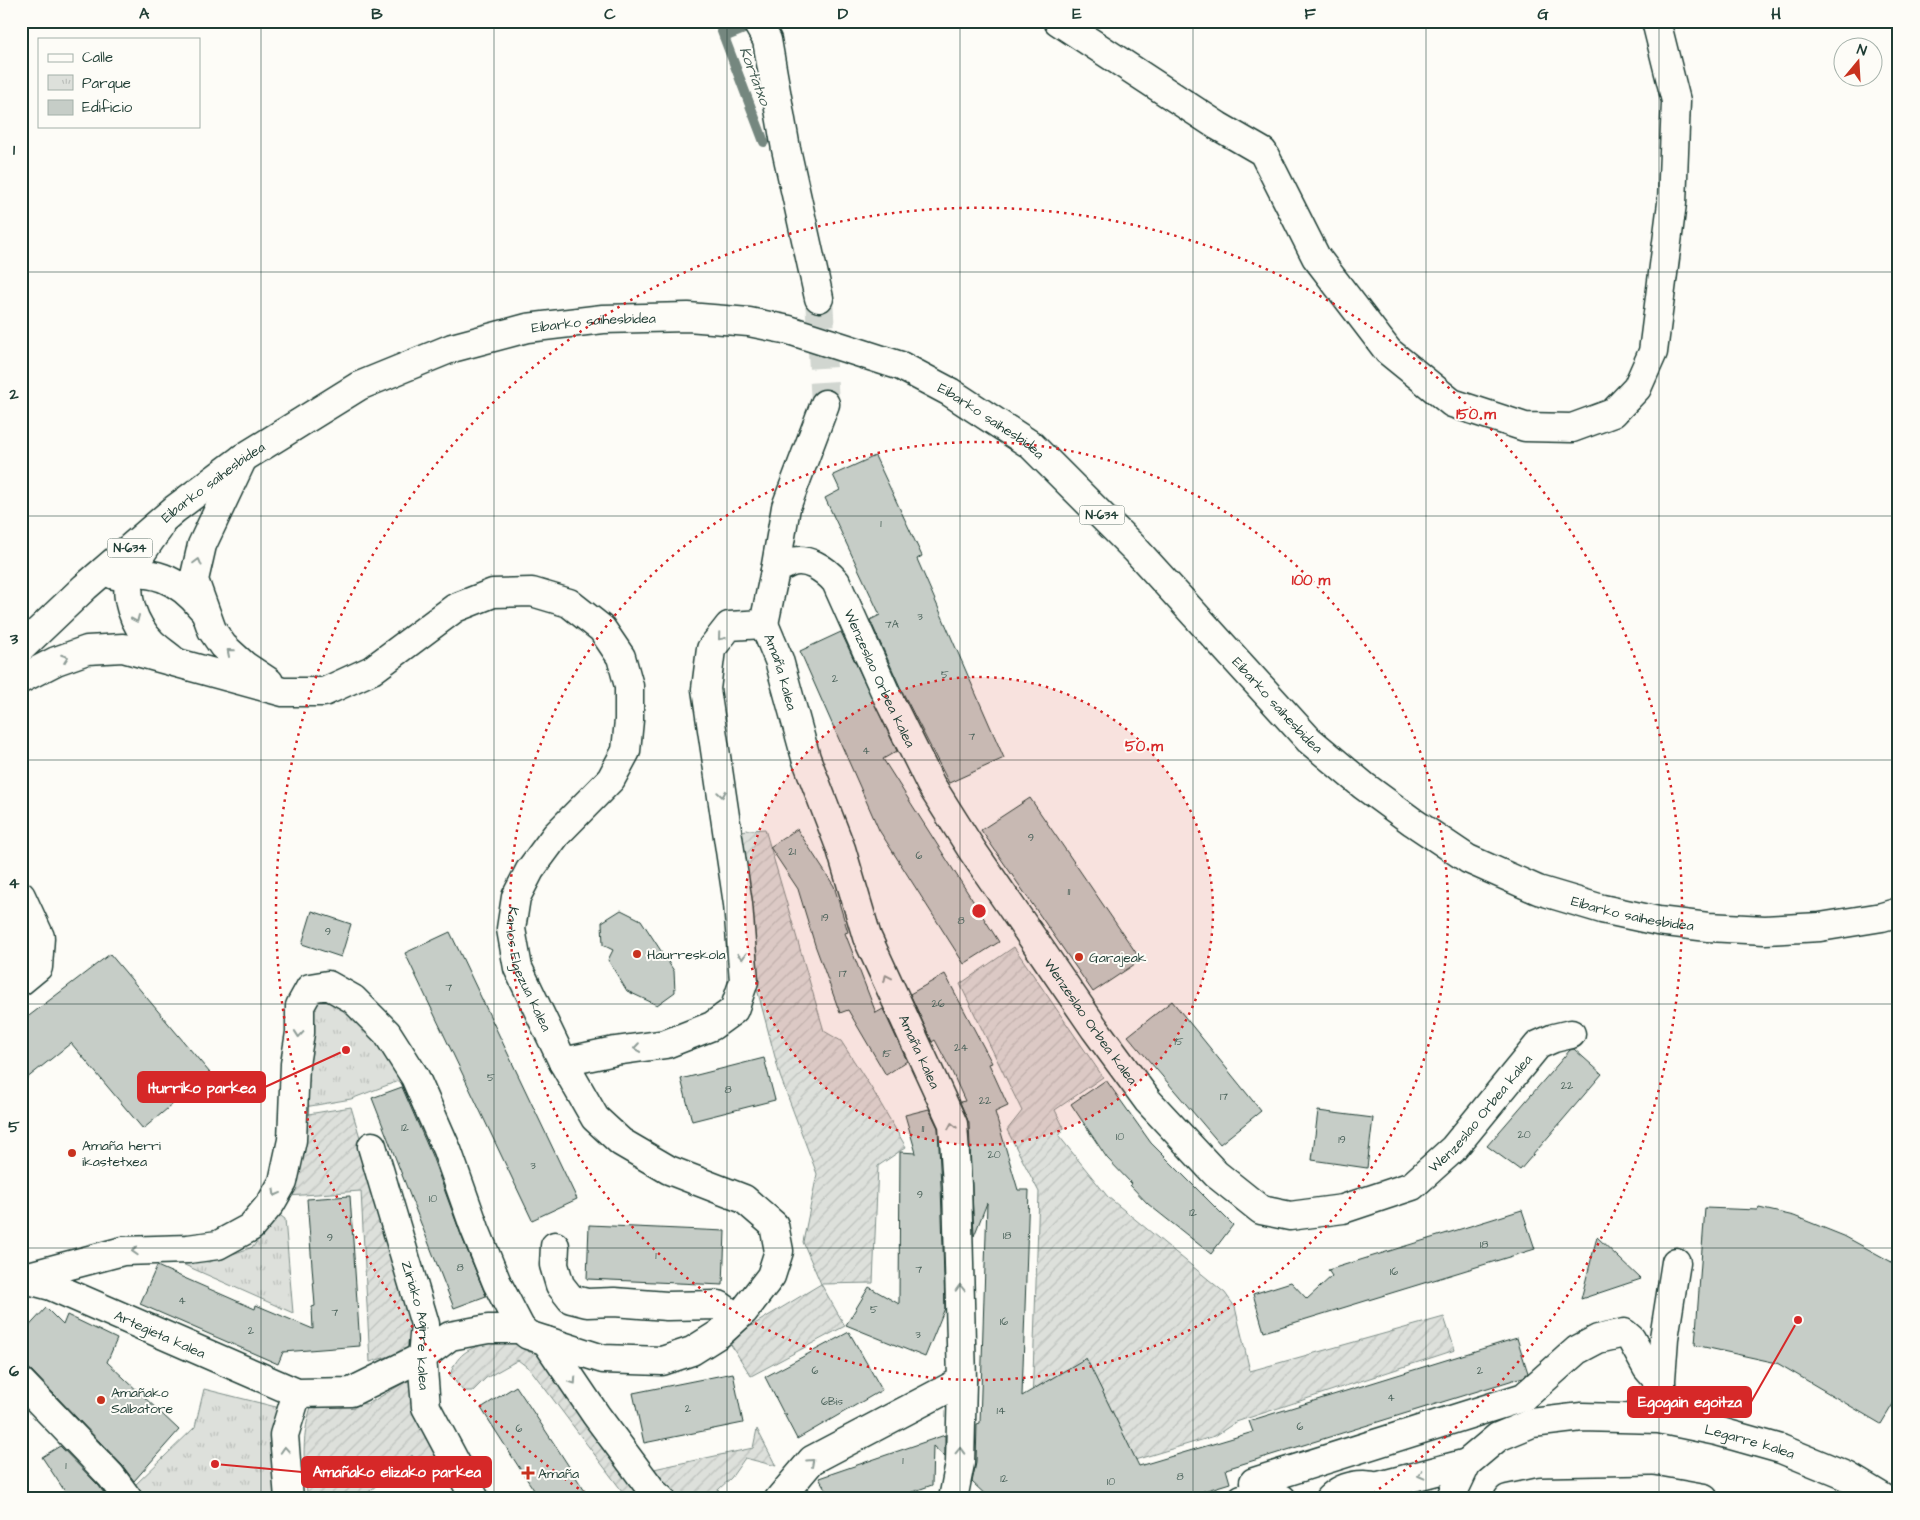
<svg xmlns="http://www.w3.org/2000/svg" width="1920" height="1520" viewBox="0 0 1920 1520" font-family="'Architects Daughter',sans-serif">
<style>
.park{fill:url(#park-tufts);stroke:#7e8e88}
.garden{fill:url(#garden-furrows);stroke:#7e8e88}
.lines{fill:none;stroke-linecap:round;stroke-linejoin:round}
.stream{stroke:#75877f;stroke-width:10}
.building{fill:#c6cdc7;stroke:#1f3d34}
.minor-tunnel{stroke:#d1d6d0;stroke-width:28;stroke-dasharray:28 14;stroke-linecap:butt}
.minor-casing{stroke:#1f3d34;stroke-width:31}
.highway-casing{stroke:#1f3d34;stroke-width:31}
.minor{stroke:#fdfcf7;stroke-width:28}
.highway{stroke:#fdfcf7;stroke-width:28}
.oneway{stroke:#8e9c96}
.grid{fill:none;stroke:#1f3d34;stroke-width:1;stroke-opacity:0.55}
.ring{fill:none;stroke:#d62828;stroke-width:2.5;stroke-dasharray:2.5 5}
.poi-dot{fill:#c8321e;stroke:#fdfcf7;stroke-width:2}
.labels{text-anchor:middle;stroke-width:4;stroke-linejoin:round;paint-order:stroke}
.number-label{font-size:11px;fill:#496159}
.shield{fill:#fdfcf7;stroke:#62766e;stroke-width:1}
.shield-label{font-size:12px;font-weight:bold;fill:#1f3d34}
.street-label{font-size:14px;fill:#1f3d34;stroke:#fdfcf7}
.poi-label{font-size:14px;fill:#1f3d34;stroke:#fdfcf7;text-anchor:start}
.water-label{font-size:15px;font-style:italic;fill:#435c53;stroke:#fdfcf7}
.centre{fill:#d62828;stroke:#fdfcf7;stroke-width:2.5}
.ring-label{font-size:15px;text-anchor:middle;font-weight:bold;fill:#d62828;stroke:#fdfcf7;stroke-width:4;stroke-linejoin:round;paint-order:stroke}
.leader{fill:none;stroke:#d62828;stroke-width:2}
.callout-dot{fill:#d62828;stroke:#fdfcf7;stroke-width:2}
.callout{fill:#d62828;stroke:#d62828;stroke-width:2}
.callout-label{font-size:15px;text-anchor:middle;font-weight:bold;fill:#fff}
.neatline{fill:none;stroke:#1f3d34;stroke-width:2}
.grid-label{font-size:16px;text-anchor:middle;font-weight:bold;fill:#1f3d34}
</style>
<defs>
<pattern id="park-tufts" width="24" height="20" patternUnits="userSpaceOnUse" patternTransform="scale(1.25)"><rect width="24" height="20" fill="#dde0db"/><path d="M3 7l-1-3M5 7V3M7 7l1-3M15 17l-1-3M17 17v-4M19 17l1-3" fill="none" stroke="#bdc1bd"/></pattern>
<pattern id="garden-furrows" width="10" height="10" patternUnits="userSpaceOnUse" patternTransform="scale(1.25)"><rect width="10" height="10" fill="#dde0db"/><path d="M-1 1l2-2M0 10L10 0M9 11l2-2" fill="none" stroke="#bdc1bd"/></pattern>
</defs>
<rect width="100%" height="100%" fill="#fdfcf7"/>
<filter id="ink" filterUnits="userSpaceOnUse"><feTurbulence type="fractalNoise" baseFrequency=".02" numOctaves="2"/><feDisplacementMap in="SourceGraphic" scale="10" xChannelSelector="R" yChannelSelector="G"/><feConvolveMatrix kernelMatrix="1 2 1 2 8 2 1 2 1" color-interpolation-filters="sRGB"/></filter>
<g filter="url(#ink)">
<!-- park -->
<path class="park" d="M314 993 348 1004 406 1078 351 1099 299 1108Z
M277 1213 285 1219 293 1313 162 1255 209 1262 253 1247Z
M204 1389 280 1408 276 1499H143L134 1486 195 1427Z"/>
<!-- garden -->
<path class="garden" d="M765 829 824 1031 841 1041 872 1089 906 1147 878 1166 873 1283 821 1284 845 1326 751 1376 728 1340 821 1284 803 1242 817 1174 780 1076 756 985 735 831Z
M1014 947 1103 1077 1055 1110 1064 1128 1059 1136 1108 1197 1225 1293 1235 1307 1250 1371 1444 1317 1455 1350 1236 1422 1215 1436 1051 1485 1030 1466 1039 1192 1007 1130 1022 1111 960 984Z
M351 1107 414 1320 410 1350 370 1362 361 1191 288 1196 302 1115Z
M495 1341 525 1343 529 1352H540L648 1499H628L531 1370 518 1360 486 1378 473 1391H463L450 1375C458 1351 472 1347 495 1341Z
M412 1378 411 1406 441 1465 430 1479 412 1455 364 1496 365 1499H308C303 1464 301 1434 313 1401L368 1404Z
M757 1429 776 1466 745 1458 731 1478 708 1499C670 1499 672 1499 649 1470L753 1448Z"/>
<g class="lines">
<!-- stream -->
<path class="stream" d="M718 21 764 142
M724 37 756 24"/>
</g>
<!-- building -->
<path class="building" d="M875 456 922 556 917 559 1004 758 949 783 901 689 870 620 880 615 825 498 840 490 833 475Z
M841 632 897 751 883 759 999 942 964 964 879 830 800 651Z
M1030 798 1141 960 1093 992 981 830Z
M797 829 834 886 848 932 845 933 876 1013 883 1009 907 1061 886 1075 848 1010 840 1013 815 945 798 889 770 847Z
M621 910 641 920 674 971 675 992 657 1005 627 991 608 960 613 950 603 945 602 922Z
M312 911 351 924 341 957 302 944Z
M450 932 577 1199 532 1220 405 953Z
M110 954 210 1073 143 1129 71 1043 21 1083V1022Z
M945 974 992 1063 989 1064 1008 1106 995 1112 1018 1190H1029L1022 1396 1086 1358 1139 1466 1253 1432 1249 1421 1517 1338 1528 1373 1523 1377 1226 1469 1230 1483 1178 1499H990L972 1482 976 1463 977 1424 980 1423 987 1203 974 1236 969 1123 960 1102 965 1101 952 1072 935 1040 932 1042 910 994Z
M1172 1001 1261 1111 1220 1144 1128 1036Z
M1574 1049 1602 1074 1520 1170 1487 1146 1570 1050Z
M764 1058 775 1100 692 1121 681 1079Z
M1106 1080 1151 1143 1233 1225 1211 1254 1148 1204 1130 1185 1132 1184 1107 1158 1071 1104Z
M402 1087 432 1156 461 1235 486 1296 454 1308 372 1098Z
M929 1109 938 1128 941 1186 945 1308 925 1357 846 1325 869 1287 899 1304 900 1152 916 1153 905 1115Z
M1318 1111 1373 1118 1367 1168 1312 1160Z
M350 1196 360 1346 283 1352 278 1364 140 1304 157 1266 255 1309 256 1305 313 1329 312 1307 315 1306 307 1199Z
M1705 1208 1758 1210 1759 1208 1794 1216 1844 1236 1899 1266V1394L1881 1424 1777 1363 1695 1345Z
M1522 1210 1535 1249 1264 1332 1253 1294 1291 1282 1307 1299 1332 1276 1328 1270Z
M589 1225 725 1231 723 1285 587 1279Z
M1597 1237 1641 1279 1581 1299Z
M46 1308 63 1325 67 1315 117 1339 107 1362 179 1430 134 1481 122 1465 32 1371 26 1367H21V1335Z
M849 1332 882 1390 797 1439 785 1416 787 1414H784L765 1377Z
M733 1373 743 1423 644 1443 633 1393Z
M516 1386 557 1448 590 1499H540L522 1472 481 1408Z
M945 1435V1457L933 1446 932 1485 892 1499H831L819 1478Z
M60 1446 99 1486 108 1499H70L42 1457Z"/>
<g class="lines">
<!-- minor-tunnel -->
<path class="minor-tunnel" d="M819 298 825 404"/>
<defs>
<g id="minor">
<path d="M756 21 767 40 786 149 819 298"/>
<path d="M1058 21 1218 126 1263 152 1316 257 1388 351 1452 403 1525 427 1572 428 1613 413 1637 388 1653 352 1672 203 1676 101 1656 21"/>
<path d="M243 458 202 545 194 580 212 630 223 646 245 666 269 682"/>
<path d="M159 528C149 542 138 556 132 571 122 595 134 625 152 643 158 649 166 654 173 660"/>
<path d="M775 571 786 507 825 404"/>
<path d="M114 575C153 569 177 578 202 608"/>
<path id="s1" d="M764 624 775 571C779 568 784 565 789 563 806 556 825 569 836 582L887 696 931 785 972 850 1095 1029 1148 1101 1216 1174 1261 1210 1290 1216 1343 1209 1412 1186 1453 1149 1538 1045 1554 1038 1571 1034"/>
<path id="s2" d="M764 624 779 660 806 758 841 849 867 937 953 1124 957 1185 962 1381 960 1463 953 1499"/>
<path id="s3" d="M21 679 56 661 87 650 123 648 283 692H324L372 670 455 608 493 593 532 592 569 603 602 629 621 657 629 686V720L626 751 611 779 556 835 530 870 516 897 511 929 518 968 563 1062 595 1118 621 1142 669 1170 744 1199 774 1225 779 1251 771 1276 744 1311 719 1334 692 1351 662 1361 603 1359 528 1335 521 1329"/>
<path d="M21 896 40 937 38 967 21 981"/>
<path d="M563 1062 615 1051 666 1044 712 1026 734 1010 744 981 738 904 706 689 711 649 729 626 764 624"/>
<path id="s4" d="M372 1146 425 1324 422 1357 426 1407 475 1499"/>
<path d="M555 1246 554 1265 560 1285 571 1299 587 1303 614 1302 667 1306 719 1305 736 1317"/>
<path d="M21 1278 123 1251 188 1249 218 1245 251 1227 271 1203 283 1182 292 1140 295 1064 300 1033V1006L310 988 328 985 353 999 387 1033 415 1077 447 1150 475 1229 497 1283 521 1329H488L450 1336 422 1357 351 1392 297 1393 51 1286 21 1278"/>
<path d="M546 1341 596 1415 654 1493 661 1499"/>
<path d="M21 1382 111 1476 128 1499"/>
<path d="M1660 1393 1664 1338 1676 1262"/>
<path d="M1254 1482 1524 1397 1577 1350 1598 1339 1624 1333 1631 1339 1647 1368 1661 1384"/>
<path d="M1375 1487 1467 1463"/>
<path d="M289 1499 284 1435 297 1393"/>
<path d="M779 1499 812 1460 962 1381"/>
<path d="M1242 1499 1266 1492 1282 1499"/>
<path d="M1329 1499C1345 1483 1372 1480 1390 1494"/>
<path id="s5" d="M1450 1499 1467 1463 1498 1437 1532 1423 1582 1417 1659 1419 1717 1431 1781 1449 1847 1476 1885 1499"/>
<path d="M1508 1499 1541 1492 1653 1490 1704 1499"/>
</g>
<g id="highway">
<path id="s6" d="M21 648 85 587 175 509 243 458 359 386 452 348 527 328 603 319 688 317 749 322 789 330 901 366 950 392 1031 445 1136 550 1309 740 1364 786 1413 822 1468 859 1538 890 1602 909 1658 921 1708 927 1765 930 1820 927 1882 917 1899 912"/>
</g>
</defs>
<!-- minor casing -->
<use href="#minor" class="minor-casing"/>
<!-- highway casing -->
<use href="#highway" class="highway-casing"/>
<!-- minor -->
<use href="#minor" class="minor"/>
<!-- highway -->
<use href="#highway" class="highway"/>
</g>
<!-- one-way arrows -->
<defs><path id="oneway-chevron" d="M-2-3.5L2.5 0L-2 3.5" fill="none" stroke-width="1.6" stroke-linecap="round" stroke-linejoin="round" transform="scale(1.25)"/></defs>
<g class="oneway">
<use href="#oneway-chevron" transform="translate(198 562) rotate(-75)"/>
<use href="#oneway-chevron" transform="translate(136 619) rotate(66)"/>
<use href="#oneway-chevron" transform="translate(721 637) rotate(130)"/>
<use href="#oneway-chevron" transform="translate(230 652) rotate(-139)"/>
<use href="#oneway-chevron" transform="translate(65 658) rotate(-20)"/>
<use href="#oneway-chevron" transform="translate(722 794) rotate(81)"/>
<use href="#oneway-chevron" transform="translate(742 956) rotate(86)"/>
<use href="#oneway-chevron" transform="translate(887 978) rotate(-115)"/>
<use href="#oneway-chevron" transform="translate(299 1034) rotate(95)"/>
<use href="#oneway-chevron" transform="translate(637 1048) rotate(172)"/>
<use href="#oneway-chevron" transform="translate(952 1126) rotate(-101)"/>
<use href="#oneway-chevron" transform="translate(276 1193) rotate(119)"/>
<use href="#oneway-chevron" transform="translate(135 1251) rotate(177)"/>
<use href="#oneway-chevron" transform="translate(960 1288) rotate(-92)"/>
<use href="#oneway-chevron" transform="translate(573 1381) rotate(56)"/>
<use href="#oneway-chevron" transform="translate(285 1450) rotate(-94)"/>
<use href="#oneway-chevron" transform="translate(960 1451) rotate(-88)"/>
<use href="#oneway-chevron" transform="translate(811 1462) rotate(-42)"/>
<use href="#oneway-chevron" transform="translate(1421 1475) rotate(166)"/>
</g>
</g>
<!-- grid -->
<path class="grid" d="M261 21V1499M494 21V1499M727 21V1499M960 21V1499M1193 21V1499M1426 21V1499M1659 21V1499M21 272H1899M21 516H1899M21 760H1899M21 1004H1899M21 1248H1899"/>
<!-- distance rings -->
<circle cx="979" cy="911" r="234" fill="#d62828" fill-opacity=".12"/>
<g class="ring">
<circle cx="979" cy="911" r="234"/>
<circle cx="979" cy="911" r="469"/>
<path d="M591 1497A703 703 0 1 1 1367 1497"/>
</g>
<!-- markers -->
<g class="poi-dot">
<circle cx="637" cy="954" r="5"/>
<circle cx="1079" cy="957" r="5"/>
<circle cx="72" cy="1153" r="5"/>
<circle cx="101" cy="1400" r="5"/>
<path d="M525.5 1465.5h5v5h5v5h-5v5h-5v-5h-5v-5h5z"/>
</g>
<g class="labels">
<!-- number labels -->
<g class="number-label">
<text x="881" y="527">1</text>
<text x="920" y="620">3</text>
<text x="892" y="628">7A</text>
<text x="945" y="678">5</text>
<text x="835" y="682">2</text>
<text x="972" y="740">7</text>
<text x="866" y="754">4</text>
<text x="1031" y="841">9</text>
<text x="792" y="855">21</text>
<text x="919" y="859">6</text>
<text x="1069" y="895">11</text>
<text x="825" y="921">19</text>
<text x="961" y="924">8</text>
<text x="328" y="935">9</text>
<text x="843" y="977">17</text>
<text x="449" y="991">7</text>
<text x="938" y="1007">26</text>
<text x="1179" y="1045">15</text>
<text x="961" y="1051">24</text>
<text x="887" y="1057">15</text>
<text x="491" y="1081">5</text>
<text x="1567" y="1089">22</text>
<text x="728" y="1093">8</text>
<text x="1224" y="1100">17</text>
<text x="985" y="1104">22</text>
<text x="405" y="1131">12</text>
<text x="923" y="1132">11</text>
<text x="1524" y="1138">20</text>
<text x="1120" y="1140">10</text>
<text x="1342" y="1143">19</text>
<text x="994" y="1158">20</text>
<text x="533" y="1169">3</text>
<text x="920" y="1198">9</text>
<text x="433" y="1202">10</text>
<text x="1193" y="1216">12</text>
<text x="1007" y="1239">18</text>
<text x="330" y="1241">9</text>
<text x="1484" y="1248">18</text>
<text x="656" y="1259">1</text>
<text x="460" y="1271">8</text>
<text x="919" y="1273">7</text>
<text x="1394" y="1275">16</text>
<text x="182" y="1304">4</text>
<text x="874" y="1313">5</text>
<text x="335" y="1316">7</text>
<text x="1004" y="1325">16</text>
<text x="251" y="1334">2</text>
<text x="918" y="1338">3</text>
<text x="815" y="1374">6</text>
<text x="1480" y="1374">2</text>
<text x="1391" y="1401">4</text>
<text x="832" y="1405">6Bis</text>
<text x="688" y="1412">2</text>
<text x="1001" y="1414">14</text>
<text x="1300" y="1430">6</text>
<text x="519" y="1432">6</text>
<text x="903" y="1464">1</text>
<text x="66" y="1469">1</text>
<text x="1180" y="1480">8</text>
<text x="1004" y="1482">12</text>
<text x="1111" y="1485">10</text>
</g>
<!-- shield labels -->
<g class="shield">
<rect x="1079.5" y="505.5" width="45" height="19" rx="4"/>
<rect x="107.5" y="538.5" width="45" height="19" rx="4"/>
</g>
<g class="shield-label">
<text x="1102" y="519">N-634</text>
<text x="130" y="552">N-634</text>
</g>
<!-- street labels -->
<g class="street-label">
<text dy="5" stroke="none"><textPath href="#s6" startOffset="674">Eibarko saihesbidea</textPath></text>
<text dy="5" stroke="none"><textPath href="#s6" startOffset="1094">Eibarko saihesbidea</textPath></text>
<text dy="5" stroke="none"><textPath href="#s6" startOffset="254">Eibarko saihesbidea</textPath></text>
<text dy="5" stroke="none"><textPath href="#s2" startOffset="51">Amaña kalea</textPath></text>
<text dy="5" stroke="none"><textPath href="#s1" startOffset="230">Wenzeslao Orbea kalea</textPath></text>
<text dy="5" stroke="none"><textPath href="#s6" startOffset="1499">Eibarko saihesbidea</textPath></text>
<text dy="5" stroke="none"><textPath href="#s6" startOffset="1919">Eibarko saihesbidea</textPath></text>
<text dy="5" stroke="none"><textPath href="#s3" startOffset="1021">Karlos Elgezua kalea</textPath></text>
<text dy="5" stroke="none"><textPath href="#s1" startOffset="634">Wenzeslao Orbea kalea</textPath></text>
<text dy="5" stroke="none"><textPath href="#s2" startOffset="456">Amaña kalea</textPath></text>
<text dy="5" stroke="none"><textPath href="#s1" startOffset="1145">Wenzeslao Orbea kalea</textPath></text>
<text dy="5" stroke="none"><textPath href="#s4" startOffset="186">Ziriako Agirre kalea</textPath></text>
<text transform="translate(160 1334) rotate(24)" y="5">Artegieta kalea</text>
<text dy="5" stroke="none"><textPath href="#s5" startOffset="338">Legarre kalea</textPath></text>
</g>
<!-- poi labels -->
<g class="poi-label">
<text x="647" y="959">Haurreskola</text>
<text x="1089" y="962">Garajeak</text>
<text x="82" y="1150">Amaña herri<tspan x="82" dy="16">ikastetxea</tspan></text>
<text x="111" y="1397">Amañako<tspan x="111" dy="16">Salbatore</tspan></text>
<text x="538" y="1478">Amaña</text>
</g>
<!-- water labels -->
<g class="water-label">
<text transform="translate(755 76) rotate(69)" y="5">Kortatxo</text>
</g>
</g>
<circle cx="979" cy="911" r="8" class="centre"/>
<g class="ring-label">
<text x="1476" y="419">150 m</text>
<text x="1311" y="585">100 m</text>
<text x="1144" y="751">50 m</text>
</g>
<!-- callouts -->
<path class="leader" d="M346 1050L265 1087M1798 1320L1751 1402M215 1464L302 1472"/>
<g class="callout-dot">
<circle cx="346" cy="1050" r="5"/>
<circle cx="1798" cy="1320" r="5"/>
<circle cx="215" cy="1464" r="5"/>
</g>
<g class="callout">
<rect x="138" y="1072" width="127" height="30" rx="5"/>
<rect x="1628" y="1387" width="123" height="30" rx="5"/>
<rect x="302" y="1457" width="189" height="30" rx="5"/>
</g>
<g class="callout-label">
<text x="202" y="1093">Iturriko parkea</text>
<text x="1690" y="1407">Egogain egoitza</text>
<text x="397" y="1477">Amañako elizako parkea</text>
</g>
<!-- margin -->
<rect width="1920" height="1520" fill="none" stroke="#fdfcf7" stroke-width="55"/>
<!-- legend -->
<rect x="38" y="38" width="162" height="90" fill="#fdfcf7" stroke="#a4b0a9"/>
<rect x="48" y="54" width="25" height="8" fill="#fdfcf7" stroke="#a4b0a9"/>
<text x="82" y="62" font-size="15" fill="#1f3d34">Calle</text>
<rect x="48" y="75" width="25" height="15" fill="url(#park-tufts)" stroke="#a4b0a9"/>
<text x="82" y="88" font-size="15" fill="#1f3d34">Parque</text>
<rect x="48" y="100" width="25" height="15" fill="#c6cdc7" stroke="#a4b0a9"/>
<text x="82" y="112" font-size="15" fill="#1f3d34">Edificio</text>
<!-- north arrow -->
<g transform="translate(1858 62) rotate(18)"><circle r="24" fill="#fdfcf7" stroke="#a4b0a9"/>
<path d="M0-4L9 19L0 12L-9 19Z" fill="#c8321e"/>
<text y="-8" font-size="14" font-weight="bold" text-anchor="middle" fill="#1f3d34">N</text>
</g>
<rect x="28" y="28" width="1864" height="1464" class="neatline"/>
<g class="grid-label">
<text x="144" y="19">A</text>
<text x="377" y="19">B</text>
<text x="610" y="19">C</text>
<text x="843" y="19">D</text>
<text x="1077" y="19">E</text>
<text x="1310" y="19">F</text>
<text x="1543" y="19">G</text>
<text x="1776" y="19">H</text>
<text x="14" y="155">1</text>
<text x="14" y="399">2</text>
<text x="14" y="644">3</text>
<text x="14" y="888">4</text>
<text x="14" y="1132">5</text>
<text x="14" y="1376">6</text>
</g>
</svg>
